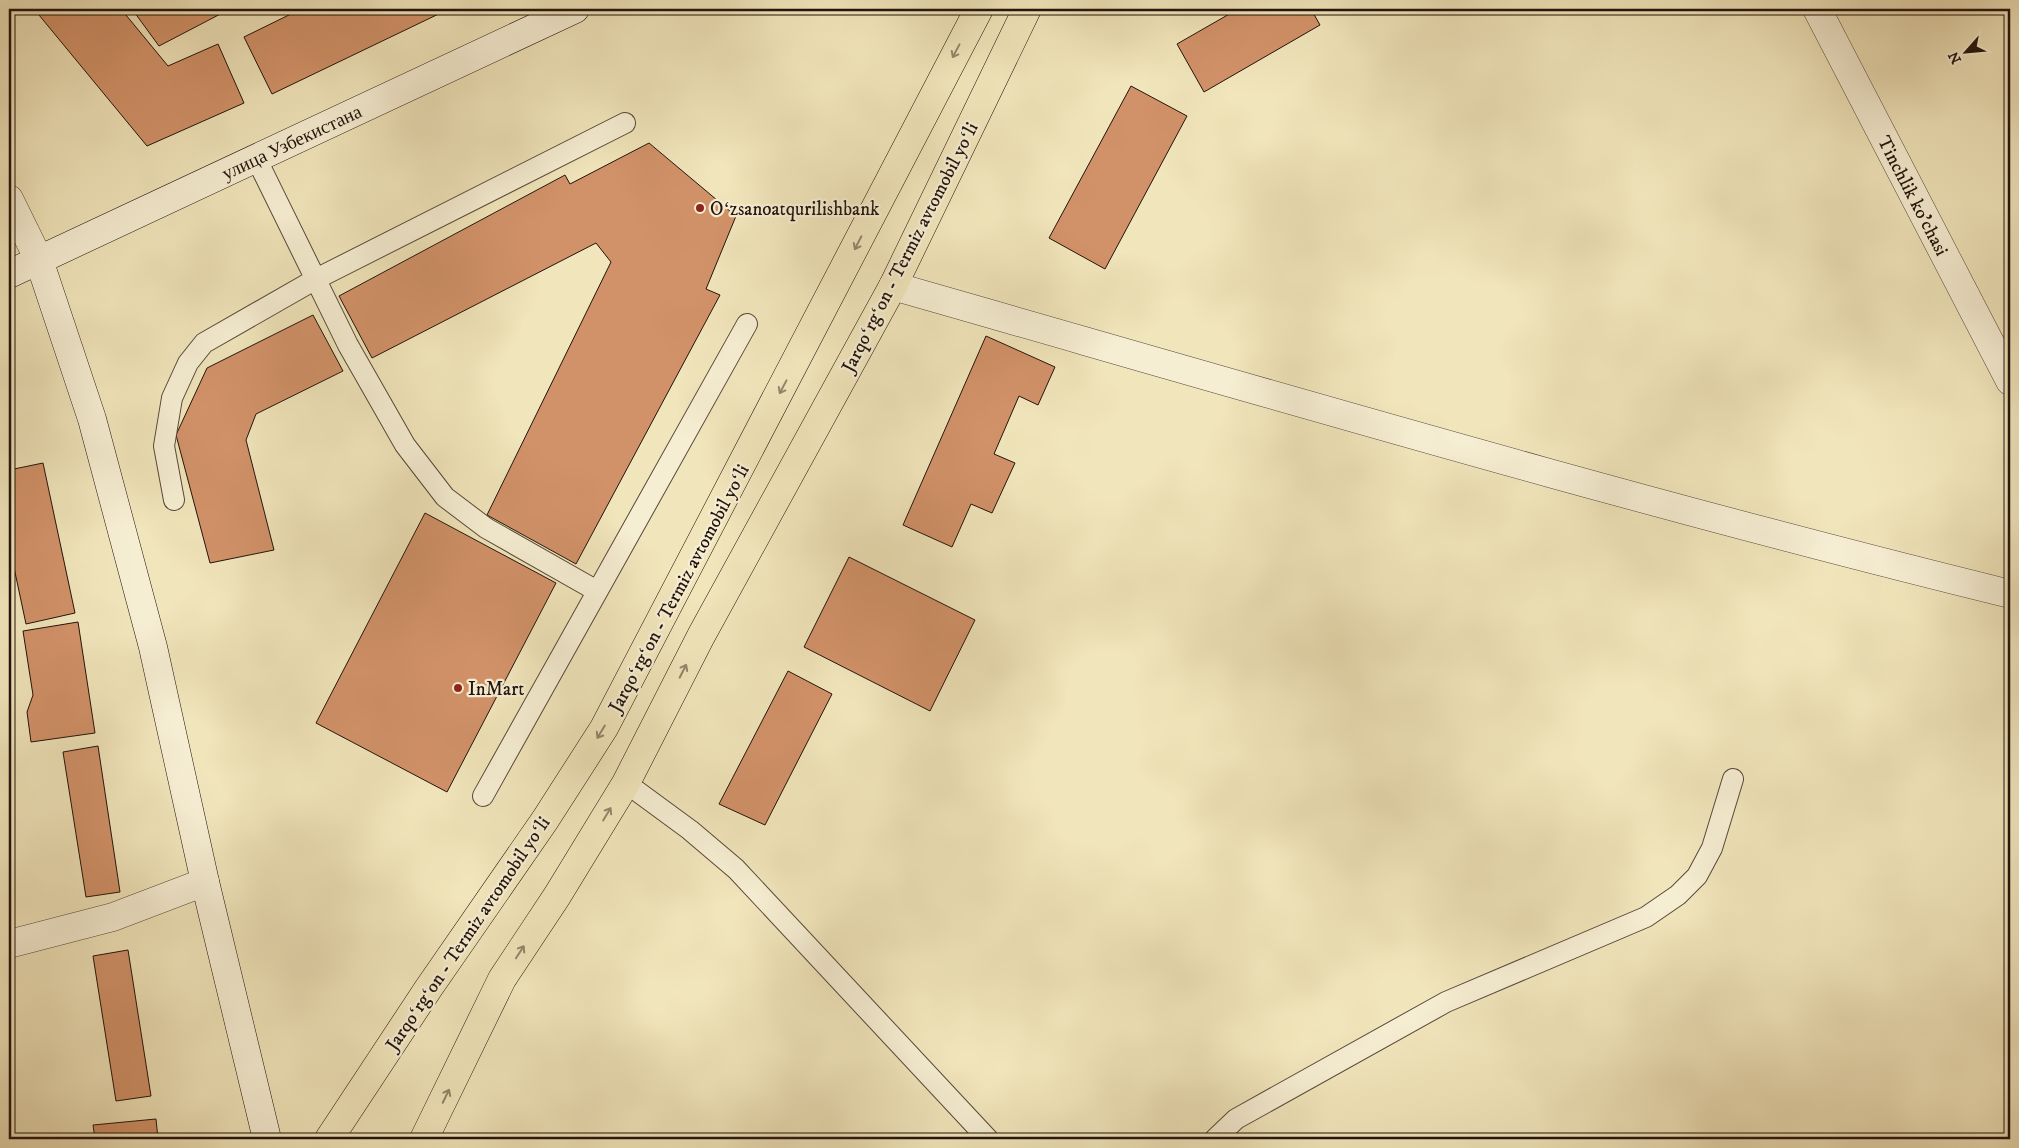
<svg xmlns="http://www.w3.org/2000/svg" width="2019" height="1148" viewBox="0 0 2019 1148" font-family="'IM FELL DW Pica',serif">
<style>
.building{fill:#d29269;stroke:#21130c}
.lines{fill:none;stroke-linecap:round;stroke-linejoin:round}
.lane-casing{stroke:#554838;stroke-width:22}
.street-casing{stroke:#554838;stroke-width:29}
.secondary-casing{stroke:#21130c;stroke-width:29}
.highway-casing{stroke:#21130c;stroke-width:29}
.lane{stroke:#f6eed3;stroke-width:20}
.street{stroke:#f6eed3;stroke-width:28}
.secondary{stroke:#f6eed3;stroke-width:28}
.highway{stroke:#f1e5bb;stroke-width:28}
.oneway{stroke:#93866c}
.poi-dot{fill:#8f2418;stroke:#f6eed3;stroke-width:2}
.labels{text-anchor:middle;stroke-width:4.5;stroke-linejoin:round;paint-order:stroke}
.street-label{font-size:19px;fill:#21130c;stroke:#f6eed3}
.poi-label{font-size:19px;fill:#21130c;stroke:#f6eed3;text-anchor:start}
</style>
<rect width="100%" height="100%" fill="#f1e5bb"/>
<filter id="stains"><feTurbulence type="fractalNoise" baseFrequency=".004" numOctaves="4"/><feColorMatrix values="0 0 0 0 .2 0 0 0 0 .09 0 0 0 0 .02 0 0 0 .5 -.17"/></filter>
<radialGradient id="worn" r=".72"><stop offset=".6" stop-color="#630" stop-opacity="0"/><stop offset="1" stop-color="#630" stop-opacity=".3"/></radialGradient>
<!-- building -->
<path class="building" d="M34 9H121L168 66 218 44 244 103 147 146Z
M132 9H230L159 46Z
M296 9H449L272 94 244 37 297 11Z
M1238 9H1311L1320 25 1204 92 1177 44Z
M1131 86 1187 116 1105 269 1049 238Z
M649 143 736 216 706 289 720 295 576 564 487 515 611 262 596 243 372 358 339 296 565 175 570 184Z
M313 315 343 371 256 414 246 440 274 550 210 563 176 435 207 368Z
M986 336 1055 367 1038 405 1019 396 994 454 1015 463 992 513 971 504 952 547 903 525Z
M43 463 75 613 26 624 9 544V470Z
M425 513 556 583 447 792 316 723Z
M849 557 975 620 930 711 804 647Z
M78 622 95 733 31 742 27 712 33 695 23 631Z
M788 671 832 694 765 825 719 804Z
M98 746 120 892 86 897 63 752Z
M128 950 151 1096 116 1101 93 956Z
M156 1119 158 1139H95L93 1125Z"/>
<g class="lines">
<defs>
<path id="lane" d="M256 158 348 345 405 445 445 497 486 528 597 591
M174 500 164 446 172 398 188 363 204 343 316 279 625 123
M626 783 690 830 736 869 988 1139
M483 796 747 324
M1215 1139 1236 1119 1446 1002 1646 917 1678 895 1697 876 1712 848 1733 779"/>
<g id="street">
<path id="s1" d="M1817 9 2010 381"/>
<path d="M9 199 39 260"/>
<path d="M893 286C1264 392 1635 502 2010 594"/>
<path d="M9 944 113 917 205 882"/>
</g>
<g id="secondary">
<path d="M39 260 92 419 153 647 205 882 267 1139"/>
<path id="s2" d="M9 274 575 9"/>
</g>
<path id="highway" d="M329 1139 428 989 545 820 604 728 979 9
M424 1139 502 979 557 896 626 783 701 636 893 286 1027 9"/>
</defs>
<!-- lane casing -->
<use href="#lane" class="lane-casing"/>
<!-- street casing -->
<use href="#street" class="street-casing"/>
<!-- secondary casing -->
<use href="#secondary" class="secondary-casing"/>
<!-- highway casing -->
<use href="#highway" class="highway-casing"/>
<!-- lane -->
<use href="#lane" class="lane"/>
<!-- street -->
<use href="#street" class="street"/>
<!-- secondary -->
<use href="#secondary" class="secondary"/>
<!-- highway -->
<use href="#highway" class="highway"/>
</g>
<!-- one-way arrows -->
<defs><path id="oneway-shaft" d="M-6 0H5M1.5-3L5.5 0L1.5 3" fill="none" stroke-width="1.6" stroke-linecap="round" stroke-linejoin="round" transform="scale(1.25)"/></defs>
<g class="oneway">
<use href="#oneway-shaft" transform="translate(956 51) rotate(118)"/>
<use href="#oneway-shaft" transform="translate(858 243) rotate(117)"/>
<use href="#oneway-shaft" transform="translate(783 387) rotate(118)"/>
<use href="#oneway-shaft" transform="translate(683 671) rotate(-63)"/>
<use href="#oneway-shaft" transform="translate(601 732) rotate(121)"/>
<use href="#oneway-shaft" transform="translate(607 814) rotate(-59)"/>
<use href="#oneway-shaft" transform="translate(520 952) rotate(-57)"/>
<use href="#oneway-shaft" transform="translate(446 1096) rotate(-64)"/>
</g>
<!-- markers -->
<g class="poi-dot">
<circle cx="700" cy="208" r="5"/>
<circle cx="458" cy="688" r="5"/>
</g>
<g class="labels">
<!-- street labels -->
<g class="street-label">
<text dy="7" stroke="none"><textPath href="#s2" startOffset="312">улица Узбекистана</textPath></text>
<text dy="7" stroke="none"><textPath href="#s1" startOffset="210">Tinchlik ko'chasi</textPath></text>
<text transform="translate(909 247) rotate(-63)" y="7">Jarqoʻrgʻon - Termiz avtomobil yoʻli</text>
<text transform="translate(678 588) rotate(-62)" y="7">Jarqoʻrgʻon - Termiz avtomobil yoʻli</text>
<text transform="translate(467 933) rotate(-56)" y="7">Jarqoʻrgʻon - Termiz avtomobil yoʻli</text>
</g>
<!-- poi labels -->
<g class="poi-label">
<text x="710" y="215">Oʻzsanoatqurilishbank</text>
<text x="468" y="695">InMart</text>
</g>
</g>
<!-- margin -->
<rect width="2019" height="1148" fill="none" stroke="#f1e5bb" stroke-width="30"/>
<rect x="10" y="10" width="1999" height="1128" fill="none" stroke="#21130c" stroke-width="2.5"/>
<rect x="15" y="15" width="1989" height="1118" fill="none" stroke="#21130c"/>
<!-- north arrow -->
<g transform="translate(1966 52) rotate(243)" stroke="#f6eed3" stroke-width="4" paint-order="stroke">
<path d="M0-4L9 19L0 12L-9 19Z" fill="#21130c"/>
<text y="-8" font-size="14" font-weight="bold" text-anchor="middle" fill="#21130c">N</text>
</g>
<rect width="100%" height="100%" filter="url(#stains)"/>
<rect width="100%" height="100%" fill="url(#worn)"/>
</svg>
